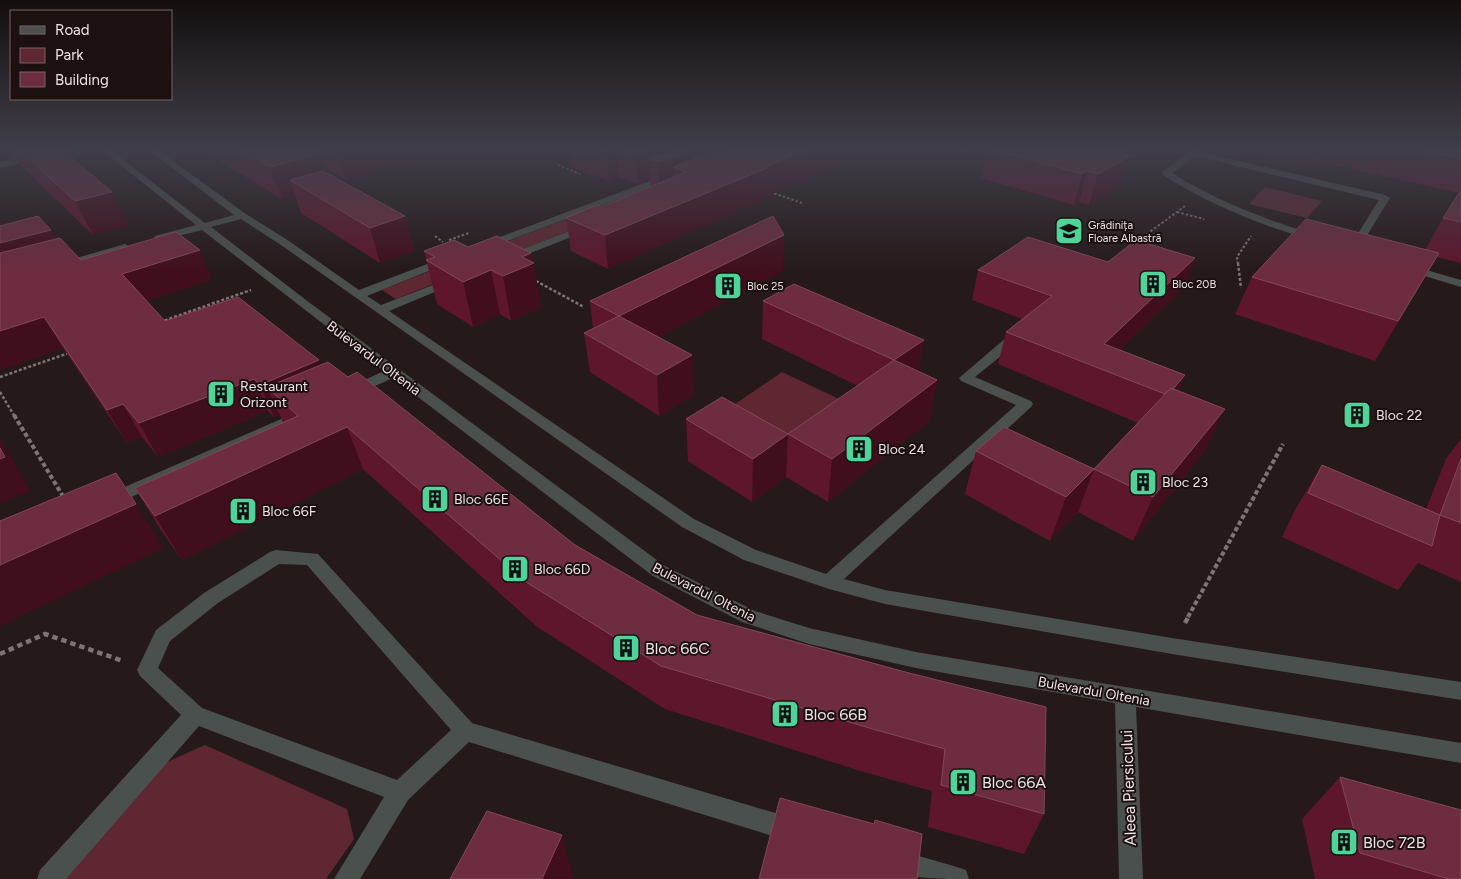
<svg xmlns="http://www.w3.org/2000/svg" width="1461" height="879" viewBox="0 0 1461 879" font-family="Figtree,sans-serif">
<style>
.green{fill:#5f2732}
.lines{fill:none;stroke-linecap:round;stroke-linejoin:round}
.path-far3{stroke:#7f7475;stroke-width:2;stroke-dasharray:2.5 2;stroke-linecap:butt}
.path-far2{stroke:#7f7475;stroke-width:2.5;stroke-dasharray:3 2;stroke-linecap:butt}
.path-far1{stroke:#7f7475;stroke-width:4;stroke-dasharray:4.5 2.5;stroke-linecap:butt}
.path{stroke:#7f7475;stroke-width:4.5;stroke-dasharray:5.5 4;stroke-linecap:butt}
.minor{fill:#4a504d;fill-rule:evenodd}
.wall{fill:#5e162d}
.shaded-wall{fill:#410e1d}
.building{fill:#6d2c40;stroke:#81495a}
.labels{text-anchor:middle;stroke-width:4;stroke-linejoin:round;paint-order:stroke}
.far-poi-label{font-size:11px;fill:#ede3e4;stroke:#1c1011;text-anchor:start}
.street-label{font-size:14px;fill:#ede3e4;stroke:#1c1011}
.poi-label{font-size:14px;fill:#ede3e4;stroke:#1c1011;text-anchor:start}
.near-poi-label{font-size:16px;fill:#ede3e4;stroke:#1c1011;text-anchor:start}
.near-street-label{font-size:16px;fill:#ede3e4;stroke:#1c1011}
</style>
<rect width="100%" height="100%" fill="#25191a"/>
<!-- green -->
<path class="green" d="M1265 187 1322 201 1307 218 1249 204Z
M592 209 607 216 497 259 483 251Z
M471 255 486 263 396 299 382 290Z
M782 372 839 399 780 444 722 413Z
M205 745 347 809 354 839 326 879H61L167 762Z"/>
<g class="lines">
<!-- path-far3 -->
<path class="path-far3" d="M960 151 969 148
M558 165 580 174
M770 192 802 203
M1177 212 1204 219
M435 236 443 242
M449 240 469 233
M1136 242 1185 206
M1238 264 1237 257 1251 236"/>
<!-- path-far2 -->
<path class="path-far2" d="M1238 263 1241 288
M536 281 584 307
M160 322 251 290
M0 377 69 353
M0 392 15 417"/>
<!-- path-far1 -->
<path class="path-far1" d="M14 415 64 498
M1188 617 1283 444"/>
<!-- path -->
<path class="path" d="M1185 623 1189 616
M0 654 45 634 123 661"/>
<!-- minor -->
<path class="minor" d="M69 148H83L0 168V162Z
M99 148H108L205 223 234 215 146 148H155L246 214 289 241 359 290 443 258H451L452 260 451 262 367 296 381 305 446 280H454L456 282 454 284 389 311 694 519 756 550 826 574 1016 405 961 381 959 378 1007 337H1017L1018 340 1017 343 975 377 1031 401 1033 404 1031 407 844 579 885 590 1172 638 1461 682V700L1172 654 885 604 829 589 744 560 682 527 281 245 241 219 211 227 306 300 665 566 755 611 809 628 916 652 1461 743V763L1136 707 1143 879H1119L1115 703 916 668 809 644 742 622 653 576 393 378 357 394H347L345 391 347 388 384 371 202 230 159 241 155 240 154 238 155 236 196 225Z
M1196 148H1205L1201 152 1385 195 1390 198 1358 250H1350L1349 248 1379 200 1195 156 1172 173C1217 201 1266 220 1317 235L1318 237 1317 239H1309C1257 224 1209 204 1163 175V171Z
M669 174 674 177 672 179 489 248 485 249 480 246 481 244Z
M587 224 591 225V229L513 260 509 261 504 258 505 256Z
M125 244 130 247 129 249 63 268 57 265 59 263Z
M1409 265 1461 280V287L1405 270 1403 268 1405 266Z
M302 410 307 411 309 414 307 417 116 504 110 506 104 504 102 500 104 496Z
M276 550 318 554 472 723 792 818 800 822 804 830 800 838 792 842 469 742 408 800 360 879H334L384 797 199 726 66 879H37L40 870 181 715 140 676 137 670 156 630 204 593 270 552ZM279 564 307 565 451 730 397 780 202 708 158 668 170 641 218 603Z
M898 850 957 867 966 870 969 879C942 879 915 879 889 871L886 862 889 853Z"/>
</g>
<!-- wall -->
<path class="wall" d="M2 148H60L129 225 93 235 20 165 16 157 13 158Z
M198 148H458L346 180 328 169 330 174 405 216 414 251 380 263 301 213 295 195 282 199Z
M569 148H878L766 196V198L608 269 571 251 566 218 601 207 651 186 650 180 639 184 619 177 609 181 572 167Z
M987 148H1151L1129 162 1120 186 1089 205 1079 202 1074 205 981 178Z
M1247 148H1461V263L1437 257 1375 361 1235 314 1252 277 1425 250 1443 218 1459 193 1312 160 1309 163 1247 149Z
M56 239 81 260 212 279 146 301 165 321 321 365 348 377 575 545 697 615 909 673 1044 814 1024 854 928 827 932 791 867 773 665 709 536 626 363 469 182 560 162 532 135 488 283 423 280 415 274 417 268 411 158 457 142 437 127 443 63 348 0 370Z
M468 247 531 253 541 307 511 321 500 314 473 327 437 304 424 251Z
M1195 258 1184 287 1120 350 1185 375 1178 391 1205 451 1133 541 1078 512 1050 541 965 494 976 451 1094 469 1138 423 998 364 1006 332 1022 319 972 300 978 270Z
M783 271 658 337 694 395 659 416 590 372 584 333 593 329 590 301Z
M763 301 924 340 918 371 937 380 929 421 828 502 786 477 752 502 688 461 686 419 788 434 858 386 762 339Z
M1461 439V582L1418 563 1398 590 1282 537 1296 508 1322 465 1426 509 1446 459Z
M1340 777 1461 879H1315L1302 819Z"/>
<!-- shaded-wall -->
<path class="shaded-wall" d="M7 148H11L16 157 13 158Z
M307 148H315L317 154 323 153 333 184 290 180 295 195 282 199 270 167Z
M334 148H458L346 180 336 149Z
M615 148H617L619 177 609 181 606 151Z
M655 148H793L686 172 673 167V187L660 192 658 162 649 159 650 180 639 184 636 154Z
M812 148H878L766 196V198L608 269 605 235 765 167Z
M1120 148H1151L1129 162 1120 186 1089 205 1098 174Z
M1315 148H1318L1312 160 1309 163Z
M1087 171 1079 202 1074 205 1082 174Z
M112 192 129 225 93 235 75 201Z
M405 216 414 251 380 263 370 228Z
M51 230 67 258 0 276V243Z
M784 235 783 271 623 356 619 316Z
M200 250 212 279 138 304 122 274Z
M531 253 533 264 534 263 541 307 511 321 503 276 522 257Z
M1195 258 1184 287 1101 369 1104 344Z
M491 270 500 314 473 327 463 282Z
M44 317 63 348 0 370V331Z
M924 340 917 380 894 360Z
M692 355 694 395 659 416 657 375Z
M319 360 331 392 267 387 280 415 274 417 260 385Z
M1185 375 1171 408 1168 396Z
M254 379 268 411 158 457 139 423Z
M937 380 929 421 828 502 832 459Z
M123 404 142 437 127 443 107 410Z
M1225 409 1205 451 1133 541 1153 497Z
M347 427 363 469 182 560 155 516Z
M788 434 786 477 752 502 753 459Z
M0 438 30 491 2 503 0 501Z
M1094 469 1078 512 1050 541 1066 497Z
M136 504 164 548 0 626V565Z
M562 835 573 875 572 879H542Z"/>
<!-- building -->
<path class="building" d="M17 148H60L112 192 75 201Z
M237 148H314L323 153 270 167Z
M596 148H615L606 151Z
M619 148H655L636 154Z
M680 148H697L658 162 649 159Z
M742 148H812L765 167 767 168 605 235 566 218 597 205 601 207 686 172 673 167 708 154 733 151Z
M987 148H1130L1119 154 1130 156 1098 174 1087 171 1082 174Z
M1412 148H1461V158Z
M323 171 405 216 370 228 290 180Z
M1461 190V222L1443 218Z
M38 216 51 230 0 243V226Z
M773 216 784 235 619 316 590 301Z
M1306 219 1439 253 1398 321 1252 277Z
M176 232 200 250 122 274 165 321 238 297 319 360 260 385 254 379 139 423 123 404 107 410 44 317 0 331V253L60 238 81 260Z
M497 236 531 253 522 257 534 263 503 276 491 270 463 282 426 260 435 257 424 251 454 240 468 247Z
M1028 237 1108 262 1136 240 1195 258 1104 344 1185 375 1173 389 1171 388 1165 394 1006 332 1052 296 978 270Z
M794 284 924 340 894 360 763 301Z
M619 316 692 355 657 375 584 333Z
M894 360 937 380 832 459 788 434Z
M328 362 348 377 357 372 575 545 697 615 909 673 1046 707 1044 814 941 785 945 749 876 730 661 666 526 582 347 427 155 516 135 488 298 416 267 387Z
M1171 388 1225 409 1153 497 1094 469Z
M722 397 788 434 753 459 686 419Z
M1004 427 1094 469 1066 497 976 451Z
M0 448 5 457 0 459Z
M1461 459V523L1440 515Z
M1322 465 1440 515 1432 546 1308 493Z
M116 473 136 504 0 565V521Z
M1340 777 1461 810V879H1449L1360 853Z
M780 798 874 824 875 820 922 834 917 879H759Z
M487 811 562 835 542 879H450Z"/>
<!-- sky -->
<linearGradient id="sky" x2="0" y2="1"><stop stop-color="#140e0e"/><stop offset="0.55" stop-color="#403e49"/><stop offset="1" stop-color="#403e49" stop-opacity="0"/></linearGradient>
<rect width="1461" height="271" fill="url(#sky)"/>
<!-- icons -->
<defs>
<symbol id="school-square" viewBox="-11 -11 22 22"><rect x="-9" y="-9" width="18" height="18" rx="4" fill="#4fd399" stroke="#1c1011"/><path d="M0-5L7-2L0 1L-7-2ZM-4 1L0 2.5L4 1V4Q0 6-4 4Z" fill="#111"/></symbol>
<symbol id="building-square" viewBox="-11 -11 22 22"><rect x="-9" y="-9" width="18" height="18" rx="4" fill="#4fd399" stroke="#1c1011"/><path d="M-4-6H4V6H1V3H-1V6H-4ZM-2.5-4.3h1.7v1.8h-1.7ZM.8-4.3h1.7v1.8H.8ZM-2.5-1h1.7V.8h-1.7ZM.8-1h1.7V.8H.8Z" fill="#111"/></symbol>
</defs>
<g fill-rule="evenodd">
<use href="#school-square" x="1053" y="215" width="32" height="32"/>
<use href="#building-square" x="1137" y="268" width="32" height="32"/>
<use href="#building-square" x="712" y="270" width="32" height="32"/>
<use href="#building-square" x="205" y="378" width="32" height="32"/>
<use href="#building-square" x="1341" y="399" width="32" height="32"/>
<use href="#building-square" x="843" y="433" width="32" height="32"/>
<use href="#building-square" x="1127" y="466" width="32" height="32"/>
<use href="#building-square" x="419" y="483" width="32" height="32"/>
<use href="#building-square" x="227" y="495" width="32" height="32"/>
<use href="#building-square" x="499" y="553" width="32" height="32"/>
<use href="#building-square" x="610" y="632" width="32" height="32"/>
<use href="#building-square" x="769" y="698" width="32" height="32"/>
<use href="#building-square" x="947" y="766" width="32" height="32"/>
<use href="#building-square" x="1328" y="826" width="32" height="32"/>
</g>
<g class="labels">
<!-- far-poi labels -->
<g class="far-poi-label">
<text x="1088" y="229">Grădinița<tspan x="1088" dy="13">Floare Albastră</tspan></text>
<text x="1172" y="288">Bloc 20B</text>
<text x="747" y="290">Bloc 25</text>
</g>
<!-- street labels -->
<g class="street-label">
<text transform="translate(374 358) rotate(37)" y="5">Bulevardul Oltenia</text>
<text transform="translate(704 592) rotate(27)" y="5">Bulevardul Oltenia</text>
<text transform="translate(1094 691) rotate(10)" y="5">Bulevardul Oltenia</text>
</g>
<!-- poi labels -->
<g class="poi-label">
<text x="240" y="391">Restaurant<tspan x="240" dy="16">Orizont</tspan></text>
<text x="1376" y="420">Bloc 22</text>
<text x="878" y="454">Bloc 24</text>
<text x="1162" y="487">Bloc 23</text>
<text x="454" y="504">Bloc 66E</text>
<text x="262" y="516">Bloc 66F</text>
<text x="534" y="574">Bloc 66D</text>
</g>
<!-- near-poi labels -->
<g class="near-poi-label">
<text x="645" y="654">Bloc 66C</text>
<text x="804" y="720">Bloc 66B</text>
<text x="982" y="788">Bloc 66A</text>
<text x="1363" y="848">Bloc 72B</text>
</g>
<!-- near-street labels -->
<g class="near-street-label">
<text transform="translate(1128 788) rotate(-92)" y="6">Aleea Piersicului</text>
</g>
</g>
<!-- legend -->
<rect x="10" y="10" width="162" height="90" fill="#1c1011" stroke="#706465"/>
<rect x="20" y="26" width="25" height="8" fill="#4a504d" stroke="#706465"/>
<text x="55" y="35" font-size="15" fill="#ede3e4">Road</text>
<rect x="20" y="48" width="25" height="15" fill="#5f2732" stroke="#706465"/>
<text x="55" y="60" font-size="15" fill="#ede3e4">Park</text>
<rect x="20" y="72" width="25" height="15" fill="#6d2c40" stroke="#706465"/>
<text x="55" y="85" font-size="15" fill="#ede3e4">Building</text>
</svg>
